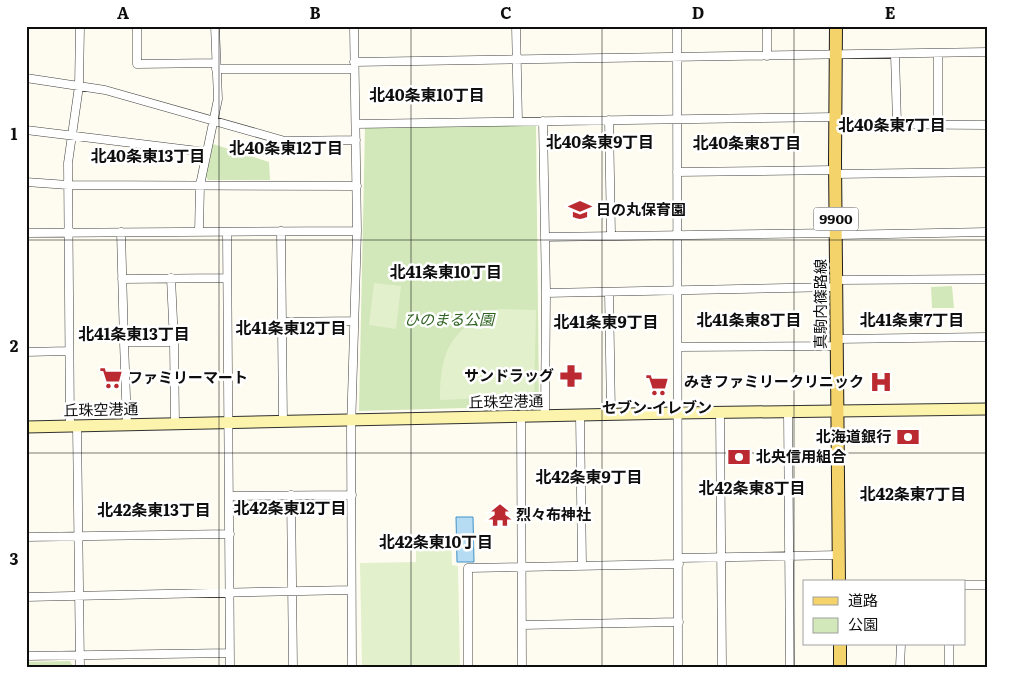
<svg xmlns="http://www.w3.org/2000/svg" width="1013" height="693" viewBox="0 0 1013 693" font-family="Literata,'Noto Sans JP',serif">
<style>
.green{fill:#d2e8ba}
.pitch{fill:#e3f0cc}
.water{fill:#b6dcf4;stroke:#3f91c9}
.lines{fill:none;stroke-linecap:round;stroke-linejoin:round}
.minor-casing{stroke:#414141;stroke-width:9}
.secondary-casing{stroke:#303030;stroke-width:13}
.primary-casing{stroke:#1f1f1f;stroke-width:14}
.minor{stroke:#fff;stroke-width:8}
.secondary{stroke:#fcf4ad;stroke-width:11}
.primary{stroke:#f4d36a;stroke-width:12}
.grid{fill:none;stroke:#0e0e0e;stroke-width:1;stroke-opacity:0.55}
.labels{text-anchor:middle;stroke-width:5;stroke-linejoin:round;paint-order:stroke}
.shield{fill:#fff;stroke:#565656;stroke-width:1}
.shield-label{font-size:14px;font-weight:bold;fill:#0e0e0e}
.poi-label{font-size:15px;font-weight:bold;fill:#0e0e0e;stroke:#fff;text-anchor:start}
.street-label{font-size:15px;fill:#0e0e0e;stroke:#fff}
.park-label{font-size:15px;font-style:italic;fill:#2e6420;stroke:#fff}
.neighbourhood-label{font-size:16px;font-weight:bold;fill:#0e0e0e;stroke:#fff}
.neatline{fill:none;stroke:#0e0e0e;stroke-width:2}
.grid-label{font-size:16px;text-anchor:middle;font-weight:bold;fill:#0e0e0e}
</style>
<rect width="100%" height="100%" fill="#fefcf0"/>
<!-- green -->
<path class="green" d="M536 124 539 406 359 411 365 127Z
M213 144 269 162 270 180H208L206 177Z
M952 286 954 308H932L931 287Z
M70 661 73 667H26V662Z"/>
<!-- pitch -->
<path class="pitch" d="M374 283 401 286 396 329 369 325Z
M498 309 536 310 534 396 440 400C440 349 451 329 498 309Z
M451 540 452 565 458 566 460 667H362L360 563 416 562V541Z"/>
<!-- water -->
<path class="water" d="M456 517H473L474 562H457Z"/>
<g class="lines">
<defs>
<path id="minor" d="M137 26V64L216 63
M516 26 518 121
M677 26 678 667
M767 26V56
M938 53V125
M895 54 897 124
M354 62 987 52
M216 69H354
M26 78 105 90 285 141 356 140
M609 120 611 235
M543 121 546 293 545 416
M356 124 837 117
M837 124 987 125
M26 130 206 152
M677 172 835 170
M835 174 987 172
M26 182 68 185 357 186
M281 231 283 422
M121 232 124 342H174L171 278
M199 232 200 185 218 99 215 26
M227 232 230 667
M26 233 357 231
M837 235 987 232
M545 237 837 233
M122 279 227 278
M837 280 987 279
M609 292 611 414
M546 293 837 287
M282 322 354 321
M837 339 987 337
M124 342 127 425
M174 342 175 424
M678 347 837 346
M26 352 69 351
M788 412 790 667
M720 413 722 667
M580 415 582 566
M521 416 522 667
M70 426 68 163 79 86 80 26
M77 426 80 667
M291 495 293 667
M230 496 352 495
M26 537 230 534
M679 558 839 555
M964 585H987
M26 597 351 590
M522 625 679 622
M949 644V667
M26 656 230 653
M352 667 351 430 357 231 354 26
M468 667V568L679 564
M900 667 901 644"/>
<path id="secondary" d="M26 427 676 413 987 409"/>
<path id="primary" d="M836 26 835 161 839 582
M840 644V667"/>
</defs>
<!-- minor casing -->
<use href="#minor" class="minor-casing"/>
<!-- secondary casing -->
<use href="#secondary" class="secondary-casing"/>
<!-- primary casing -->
<use href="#primary" class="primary-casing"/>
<!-- minor -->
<use href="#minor" class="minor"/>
<!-- secondary -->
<use href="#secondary" class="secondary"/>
<!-- primary -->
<use href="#primary" class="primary"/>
</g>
<!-- grid -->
<path class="grid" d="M219 26V667M411 26V667M602 26V667M794 26V667M26 240H987M26 453H987"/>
<!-- icons -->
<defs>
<symbol id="school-bare" viewBox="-9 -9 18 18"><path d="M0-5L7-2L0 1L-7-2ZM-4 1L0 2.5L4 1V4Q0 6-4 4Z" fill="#ba2a30" stroke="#fff" stroke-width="2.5" paint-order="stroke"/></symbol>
<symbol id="pharmacy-bare" viewBox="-9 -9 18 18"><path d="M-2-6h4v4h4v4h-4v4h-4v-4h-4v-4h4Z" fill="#ba2a30" stroke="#fff" stroke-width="2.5" paint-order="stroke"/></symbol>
<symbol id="supermarket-bare" viewBox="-9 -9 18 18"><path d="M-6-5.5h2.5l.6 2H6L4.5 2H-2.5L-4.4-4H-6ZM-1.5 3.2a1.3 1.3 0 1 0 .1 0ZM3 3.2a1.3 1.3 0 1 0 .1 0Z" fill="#ba2a30" stroke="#fff" stroke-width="2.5" paint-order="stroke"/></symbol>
<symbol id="hospital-bare" viewBox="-9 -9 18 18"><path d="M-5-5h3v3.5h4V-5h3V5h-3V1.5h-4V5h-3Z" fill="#ba2a30" stroke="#fff" stroke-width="2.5" paint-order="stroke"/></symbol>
<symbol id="bank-bare" viewBox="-9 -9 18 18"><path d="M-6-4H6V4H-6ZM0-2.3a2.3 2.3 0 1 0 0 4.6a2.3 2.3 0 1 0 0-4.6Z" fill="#ba2a30" stroke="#fff" stroke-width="2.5" paint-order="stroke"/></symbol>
<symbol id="temple-bare" viewBox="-9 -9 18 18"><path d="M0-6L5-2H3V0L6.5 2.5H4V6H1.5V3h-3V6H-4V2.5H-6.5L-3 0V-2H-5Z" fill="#ba2a30" stroke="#fff" stroke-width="2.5" paint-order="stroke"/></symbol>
</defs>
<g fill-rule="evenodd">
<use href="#school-bare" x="564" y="194" width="32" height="32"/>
<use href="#pharmacy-bare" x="555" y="360" width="32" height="32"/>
<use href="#supermarket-bare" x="95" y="362" width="32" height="32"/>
<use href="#hospital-bare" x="865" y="366" width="32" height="32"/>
<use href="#supermarket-bare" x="641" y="369" width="32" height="32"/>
<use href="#bank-bare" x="892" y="421" width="32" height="32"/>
<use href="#bank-bare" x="723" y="441" width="32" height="32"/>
<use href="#temple-bare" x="484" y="499" width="32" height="32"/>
</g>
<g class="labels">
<!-- shield labels -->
<rect class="shield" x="813.5" y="207.5" width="45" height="23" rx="4"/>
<g class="shield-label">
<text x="836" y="224">9900</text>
</g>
<!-- poi labels -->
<g class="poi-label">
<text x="596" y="215">日の丸保育園</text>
<text x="554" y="381" text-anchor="end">サンドラッグ</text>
<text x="128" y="383">ファミリーマート</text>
<text x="864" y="387" text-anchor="end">みきファミリークリニック</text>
<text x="657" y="413" text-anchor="middle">セブン-イレブン</text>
<text x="891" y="442" text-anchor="end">北海道銀行</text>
<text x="756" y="462">北央信用組合</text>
<text x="516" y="520">烈々布神社</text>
</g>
<!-- street labels -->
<g class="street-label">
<text transform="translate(821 304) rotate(-90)" y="5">真駒内篠路線</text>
<text transform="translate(506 402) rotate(-1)" y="5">丘珠空港通</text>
<text transform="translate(101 410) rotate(-1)" y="5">丘珠空港通</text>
</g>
<!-- park labels -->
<g class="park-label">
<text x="449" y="325">ひのまる公園</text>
</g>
<!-- neighbourhood labels -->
<g class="neighbourhood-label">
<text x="427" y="101">北40条東10丁目</text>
<text x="892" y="131">北40条東7丁目</text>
<text x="600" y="148">北40条東9丁目</text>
<text x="747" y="149">北40条東8丁目</text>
<text x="286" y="154">北40条東12丁目</text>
<text x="148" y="162">北40条東13丁目</text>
<text x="446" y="278">北41条東10丁目</text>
<text x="749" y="326">北41条東8丁目</text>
<text x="912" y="326">北41条東7丁目</text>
<text x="606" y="328">北41条東9丁目</text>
<text x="291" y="334">北41条東12丁目</text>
<text x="134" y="340">北41条東13丁目</text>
<text x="589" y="483">北42条東9丁目</text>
<text x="752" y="494">北42条東8丁目</text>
<text x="913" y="500">北42条東7丁目</text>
<text x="290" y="514">北42条東12丁目</text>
<text x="154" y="516">北42条東13丁目</text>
<text x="436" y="548">北42条東10丁目</text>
</g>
</g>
<!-- border -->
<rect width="1013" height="693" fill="none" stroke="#ffffff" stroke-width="55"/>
<!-- legend -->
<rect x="803" y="580" width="162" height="65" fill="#ffffff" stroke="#9f9f9f"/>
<rect x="813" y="597" width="25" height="8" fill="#f4d36a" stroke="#9f9f9f"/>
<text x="848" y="606" font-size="15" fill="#0e0e0e">道路</text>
<rect x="813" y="618" width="25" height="15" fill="#d2e8ba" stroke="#9f9f9f"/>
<text x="848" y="630" font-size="15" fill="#0e0e0e">公園</text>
<rect x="28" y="28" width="958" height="638" class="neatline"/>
<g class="grid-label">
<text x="123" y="19">A</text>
<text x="315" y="19">B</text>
<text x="506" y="19">C</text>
<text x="698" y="19">D</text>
<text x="890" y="19">E</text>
<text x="14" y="140">1</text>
<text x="14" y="352">2</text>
<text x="14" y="565">3</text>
</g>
</svg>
